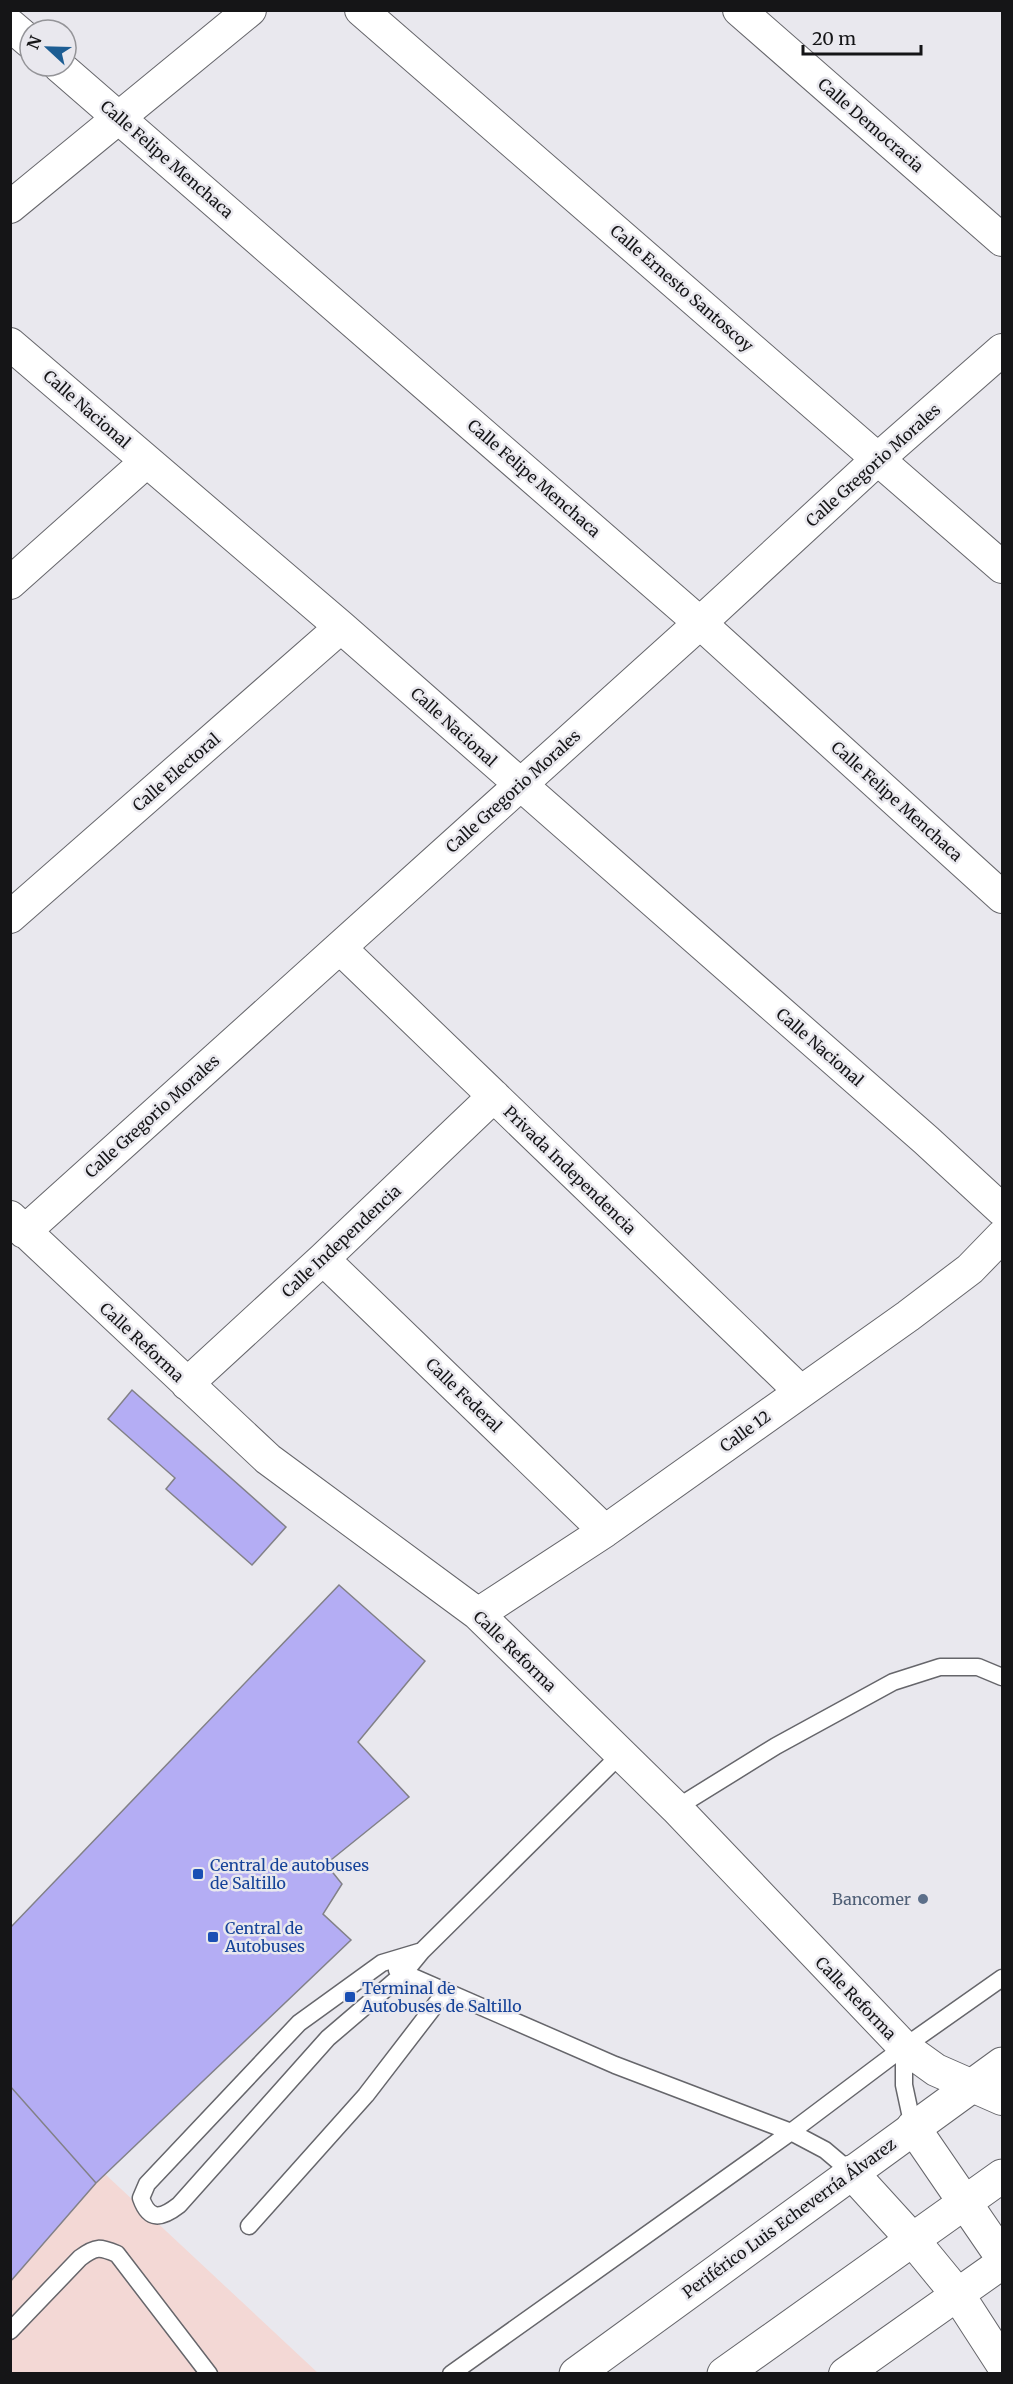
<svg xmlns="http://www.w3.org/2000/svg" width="1013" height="2384" viewBox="0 0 1013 2384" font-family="Merriweather,serif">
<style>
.commercial{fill:#f3d8d5}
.building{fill:#b4adf4;stroke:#828187;stroke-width:1.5}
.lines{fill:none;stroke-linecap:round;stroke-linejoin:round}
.service-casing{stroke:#66666b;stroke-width:19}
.minor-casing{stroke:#66666b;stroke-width:34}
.tertiary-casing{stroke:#66666b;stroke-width:35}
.primary-casing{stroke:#66666b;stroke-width:35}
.service{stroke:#fff;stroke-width:16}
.minor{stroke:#fff;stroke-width:32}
.tertiary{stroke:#fff;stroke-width:33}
.primary{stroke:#fff;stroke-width:33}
.transit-dot{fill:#1a4fb4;stroke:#e9e8ee;stroke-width:2}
.service-dot{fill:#5c6f8a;stroke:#e9e8ee;stroke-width:2}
.labels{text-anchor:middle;stroke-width:5;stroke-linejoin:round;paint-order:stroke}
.street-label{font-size:16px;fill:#151517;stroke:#e9e8ee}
.transit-label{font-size:16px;fill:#164399;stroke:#e9e8ee;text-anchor:start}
.service-label{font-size:16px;fill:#4e5e75;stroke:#e9e8ee;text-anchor:end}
</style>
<rect width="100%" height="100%" fill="#e9e8ee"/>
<!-- commercial -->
<path class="commercial" d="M10 2086 13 2088 318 2373H11Z"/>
<!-- building -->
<path class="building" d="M132 1390 286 1527 252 1565 166 1489 175 1478 108 1419Z
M339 1585 425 1661 358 1742 409 1797 326 1864 342 1884 323 1914 351 1940 96 2183 10 2086V1928Z
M10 2086 96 2183 10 2282Z"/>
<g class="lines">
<defs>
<path id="service" d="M676 1808 776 1746 893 1682 940 1667H978L1002 1677
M422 1951 382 1963 299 2023 147 2184 141 2198C149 2221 161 2219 179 2205L328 2038 404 1973 422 1951 621 1754
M397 1970 615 2065 791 2132 825 2150 851 2172
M904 2047V2085L913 2127
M249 2226 366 2095 446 1991
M10 2331 80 2258C96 2246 100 2247 117 2254L209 2374
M451 2374 791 2132 904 2047 1002 1978"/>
<path id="minor" d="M361 10 1002 567
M739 10 1002 240
M10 25 30 42
M59 66 700 623 1002 897
M10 207 250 10
M10 344 341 627 926 1140 1002 1210
M10 583 147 461
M10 917 341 627
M340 948 800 1391
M10 1217 268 1459 478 1614 676 1808 904 2047 936 2070 1002 2099
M24 1232 700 623 879 458 1002 350
M323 1259 605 1531
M187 1384 323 1259 494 1096
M478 1614 605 1531 908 1316 970 1269 1002 1236
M845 2374 1002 2263"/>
<path id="tertiary" d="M913 2127 1002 2257
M851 2172 912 2239 958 2295 1002 2363"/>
<path id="primary" d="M576 2374 1002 2064
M724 2374 1002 2176"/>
</defs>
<!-- service casing -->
<use href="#service" class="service-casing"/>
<!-- minor casing -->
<use href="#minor" class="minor-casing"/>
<!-- tertiary casing -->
<use href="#tertiary" class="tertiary-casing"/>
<!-- primary casing -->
<use href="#primary" class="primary-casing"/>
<!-- service -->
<use href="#service" class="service"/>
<!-- minor -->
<use href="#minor" class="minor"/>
<!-- tertiary -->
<use href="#tertiary" class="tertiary"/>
<!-- primary -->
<use href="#primary" class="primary"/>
</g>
<!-- markers -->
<g class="transit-dot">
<rect x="192" y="1868" width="12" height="12" rx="3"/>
<rect x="207" y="1931" width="12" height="12" rx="3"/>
<rect x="344" y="1991" width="12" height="12" rx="3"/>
</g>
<circle class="service-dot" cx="923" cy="1899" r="6"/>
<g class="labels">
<!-- street labels -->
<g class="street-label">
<text transform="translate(871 125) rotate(41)" y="6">Calle Democracia</text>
<text transform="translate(167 159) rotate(41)" y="6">Calle Felipe Menchaca</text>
<text transform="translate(682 288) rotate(41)" y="6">Calle Ernesto Santoscoy</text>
<text transform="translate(87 409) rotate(41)" y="6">Calle Nacional</text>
<text transform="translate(873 465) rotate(-42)" y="6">Calle Gregorio Morales</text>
<text transform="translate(534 478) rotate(41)" y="6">Calle Felipe Menchaca</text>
<text transform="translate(454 727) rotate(42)" y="6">Calle Nacional</text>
<text transform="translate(176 772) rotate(-41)" y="6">Calle Electoral</text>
<text transform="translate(513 791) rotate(-42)" y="6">Calle Gregorio Morales</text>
<text transform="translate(897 801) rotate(42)" y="6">Calle Felipe Menchaca</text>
<text transform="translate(820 1047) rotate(41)" y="6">Calle Nacional</text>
<text transform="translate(152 1116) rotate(-42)" y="6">Calle Gregorio Morales</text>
<text transform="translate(570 1170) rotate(44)" y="6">Privada Independencia</text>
<text transform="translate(341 1241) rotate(-43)" y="6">Calle Independencia</text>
<text transform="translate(142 1342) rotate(43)" y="6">Calle Reforma</text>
<text transform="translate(464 1395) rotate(44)" y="6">Calle Federal</text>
<text transform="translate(745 1431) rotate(-36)" y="6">Calle 12</text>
<text transform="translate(515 1651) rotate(44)" y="6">Calle Reforma</text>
<text transform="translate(856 1998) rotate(46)" y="6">Calle Reforma</text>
<text transform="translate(789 2218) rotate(-36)" y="6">Periférico Luis Echeverría Álvarez</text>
</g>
<!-- transit labels -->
<g class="transit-label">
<text x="210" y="1871">Central de autobuses<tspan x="210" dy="18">de Saltillo</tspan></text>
<text x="225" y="1934">Central de<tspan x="225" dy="18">Autobuses</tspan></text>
<text x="362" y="1994">Terminal de<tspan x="362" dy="18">Autobuses de Saltillo</tspan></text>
</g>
<!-- service labels -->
<g class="service-label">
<text x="911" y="1905">Bancomer</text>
</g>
</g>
<!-- border -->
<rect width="1013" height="2384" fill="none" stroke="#151517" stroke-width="24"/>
<!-- north arrow -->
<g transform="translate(48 48) rotate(292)"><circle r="28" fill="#e9e8ee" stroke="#949498" stroke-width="1.5"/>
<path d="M0-4.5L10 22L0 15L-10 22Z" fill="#1c5d93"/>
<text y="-9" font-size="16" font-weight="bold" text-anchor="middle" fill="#151517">N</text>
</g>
<!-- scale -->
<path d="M803 45v9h118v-9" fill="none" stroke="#151517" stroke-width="3"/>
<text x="812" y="45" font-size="18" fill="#151517" stroke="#e9e8ee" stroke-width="4.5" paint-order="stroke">20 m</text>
</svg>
